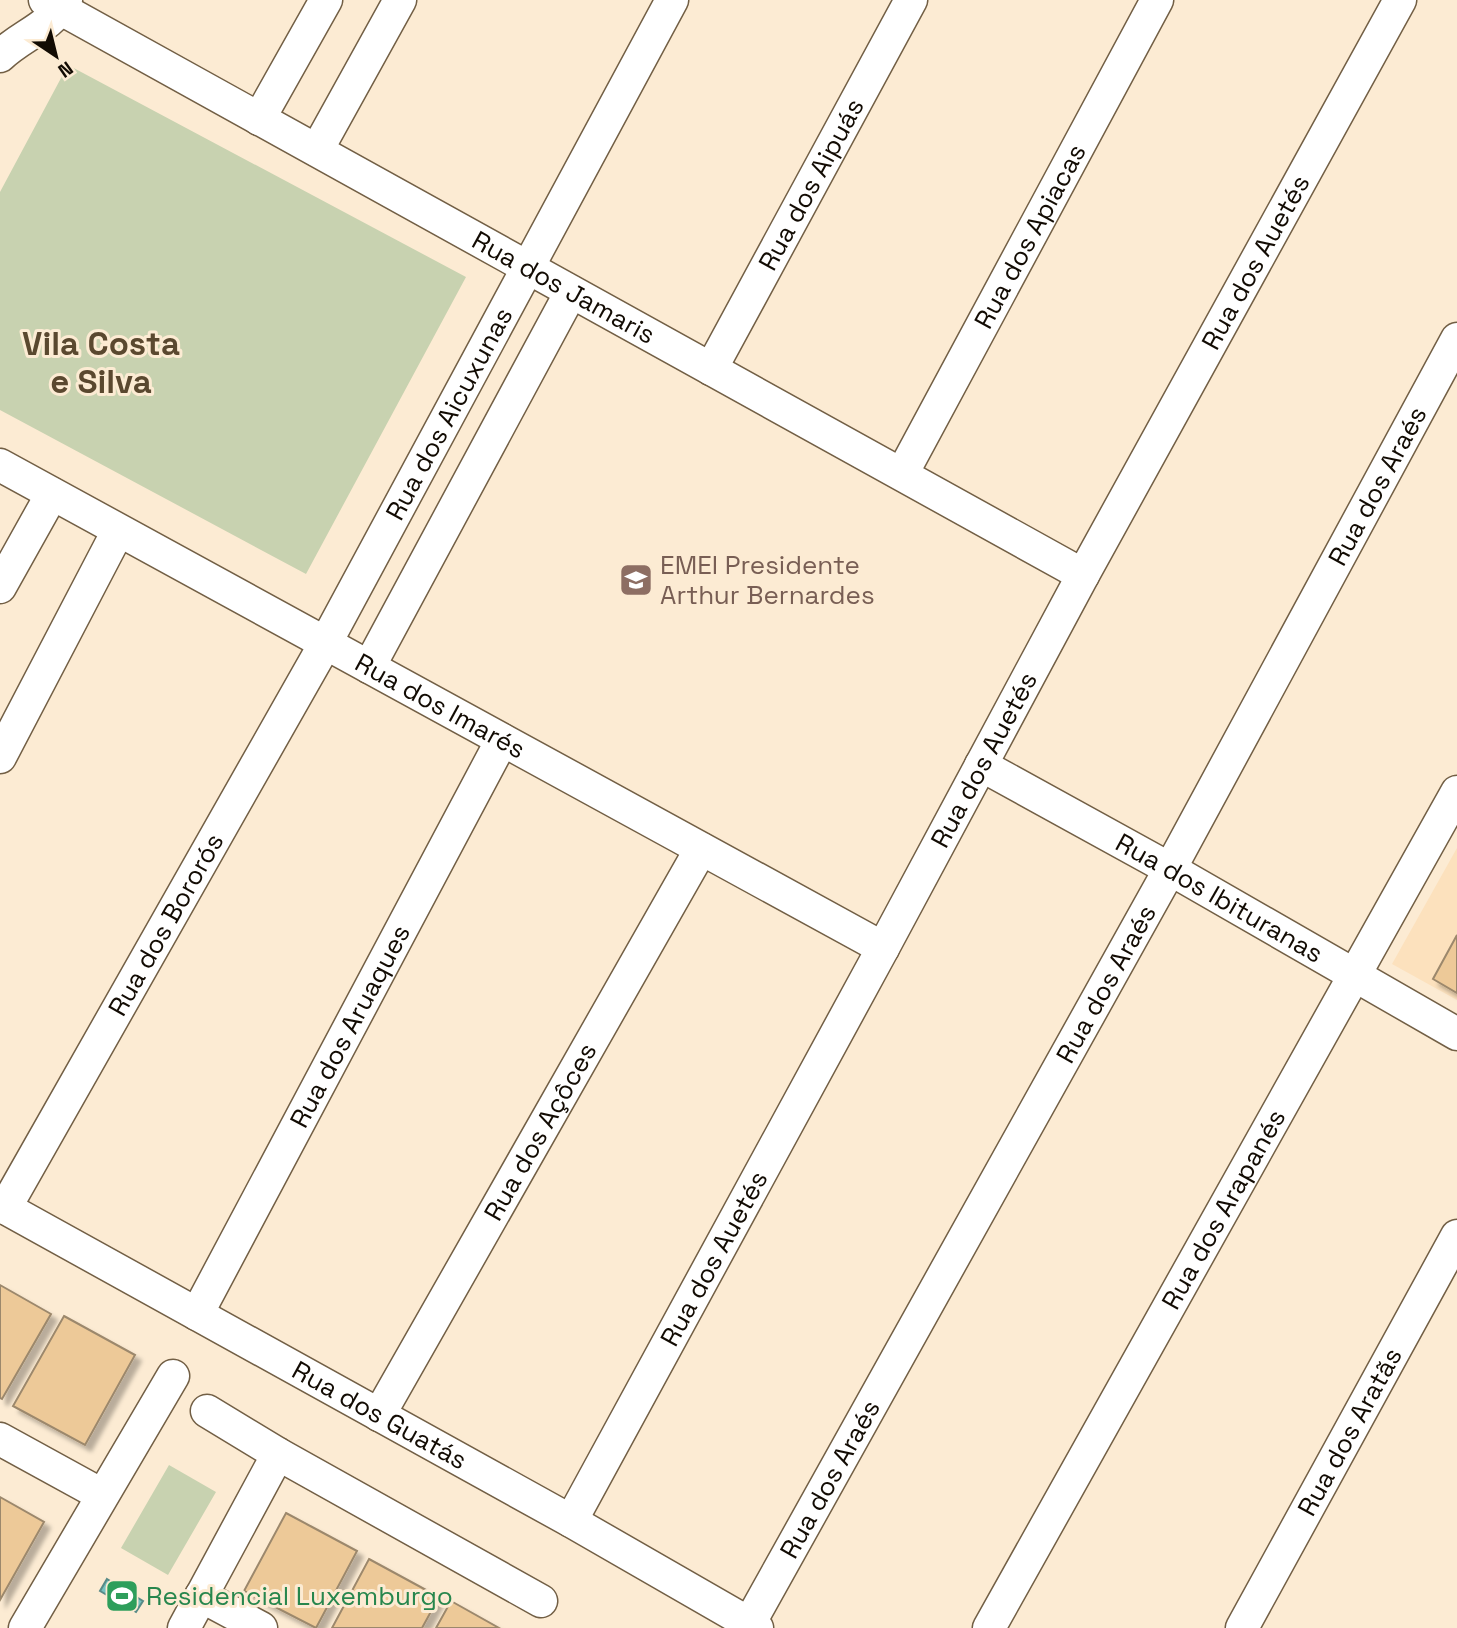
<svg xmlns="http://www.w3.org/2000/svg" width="1457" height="1628" viewBox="0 0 1457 1628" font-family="'Space Grotesk',sans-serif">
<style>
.built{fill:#fce1bd}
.green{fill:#c8d2b0}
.water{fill:url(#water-ripples);stroke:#578a87;stroke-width:2}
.building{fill:#edc998;stroke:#9c886c;stroke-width:2;filter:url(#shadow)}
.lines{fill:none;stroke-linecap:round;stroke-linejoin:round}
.minor-casing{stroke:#725f45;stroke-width:35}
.minor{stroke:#fff;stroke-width:32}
.labels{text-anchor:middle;stroke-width:6;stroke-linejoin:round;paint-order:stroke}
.street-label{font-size:26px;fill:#120b03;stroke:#fcebd3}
.education-label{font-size:26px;fill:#785e54;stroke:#fcebd3;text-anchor:start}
.leisure-label{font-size:26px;fill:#27864d;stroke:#fcebd3;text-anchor:start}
.district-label{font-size:33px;font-weight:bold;fill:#5a482f;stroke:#fcebd3}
</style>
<defs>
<pattern id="water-ripples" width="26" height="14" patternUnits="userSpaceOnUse" patternTransform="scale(1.75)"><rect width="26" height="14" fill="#75c1c0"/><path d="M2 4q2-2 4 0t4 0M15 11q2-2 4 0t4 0" fill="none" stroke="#64a4a3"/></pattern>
<filter id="shadow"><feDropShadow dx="6" dy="6" stdDeviation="2" flood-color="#0004"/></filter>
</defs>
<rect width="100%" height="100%" fill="#fcebd3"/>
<!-- built -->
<path class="built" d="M1457 848V1000L1392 964Z"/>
<!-- green -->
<path class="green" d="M68 65 466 277 306 574 0 410V192Z
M169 1465 216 1492 168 1575 121 1548Z"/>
<!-- water -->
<path class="water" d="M107 1579 143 1601 136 1612 100 1591Z"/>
<!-- building -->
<path class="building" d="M1457 935V993L1433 979Z
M0 1285 51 1314 2 1399 0 1398Z
M64 1316 135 1355 85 1445 13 1406Z
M0 1497 44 1522 0 1600Z
M286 1513 357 1551 316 1628 244 1591Z
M369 1559 439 1597 422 1628H332Z
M451 1601 499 1628H436Z"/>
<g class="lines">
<defs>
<g id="minor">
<path id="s1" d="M45 0 1083 575"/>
<path d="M0 56C22 35 50 28 66 0"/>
<path d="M259 119 326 0"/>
<path d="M317 150 400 0"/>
<path id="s2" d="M711 369 911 0"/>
<path id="s3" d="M0 465 883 948"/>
<path id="s4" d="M902 474 1157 0"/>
<path d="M0 587 52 494"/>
<path d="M369 667 571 292"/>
<path d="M0 757 118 531"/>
<path id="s5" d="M981 765 1170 869 1457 1034"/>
<path id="s6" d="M0 1205 571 1521 757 1628"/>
<path id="s7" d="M5 1208 325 644 672 0"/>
<path id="s8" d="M197 1314 502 740"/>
<path d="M207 1411 278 1454 541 1601"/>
<path id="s9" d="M379 1415 701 849"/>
<path d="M0 1439 102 1495"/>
<path id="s10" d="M571 1521 883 948 1083 575 1400 0"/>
<path d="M201 1596 261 1628"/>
<path id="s11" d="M749 1624 1170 869 1457 339"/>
<path d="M25 1628 173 1376"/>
<path d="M184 1628 278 1454"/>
<path id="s12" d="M989 1628 1457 792"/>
<path id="s13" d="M1242 1628 1457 1236"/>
</g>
</defs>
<!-- minor casing -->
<use href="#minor" class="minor-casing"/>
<!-- minor -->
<use href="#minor" class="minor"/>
</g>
<!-- icons -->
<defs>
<symbol id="school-square" viewBox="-11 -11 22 22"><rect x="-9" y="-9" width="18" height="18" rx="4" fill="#8d6e63" stroke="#fcebd3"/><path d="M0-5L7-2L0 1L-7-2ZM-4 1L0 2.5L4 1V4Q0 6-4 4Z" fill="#fff"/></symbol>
<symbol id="stadium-square" viewBox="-11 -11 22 22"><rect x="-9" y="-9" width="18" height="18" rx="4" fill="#2e9e5b" stroke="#fcebd3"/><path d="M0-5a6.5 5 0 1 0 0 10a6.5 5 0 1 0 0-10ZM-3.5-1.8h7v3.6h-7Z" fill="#fff"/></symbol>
</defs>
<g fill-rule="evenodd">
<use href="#school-square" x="617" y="561" width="38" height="38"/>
<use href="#stadium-square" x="103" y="1577" width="38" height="38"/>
</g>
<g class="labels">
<!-- street labels -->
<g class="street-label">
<text dy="9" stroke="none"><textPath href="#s2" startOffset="210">Rua dos Aipuás</textPath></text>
<text dy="9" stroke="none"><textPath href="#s4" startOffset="270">Rua dos Apiacas</textPath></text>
<text dy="9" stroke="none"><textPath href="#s10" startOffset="1433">Rua dos Auetés</textPath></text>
<text dy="9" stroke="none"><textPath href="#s1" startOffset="593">Rua dos Jamaris</textPath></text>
<text dy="9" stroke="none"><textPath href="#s7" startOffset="910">Rua dos Aicuxunas</textPath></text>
<text dy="9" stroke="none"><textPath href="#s11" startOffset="1300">Rua dos Araés</textPath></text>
<text dy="9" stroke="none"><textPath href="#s3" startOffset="502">Rua dos Imarés</textPath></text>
<text dy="9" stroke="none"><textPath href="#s10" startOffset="866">Rua dos Auetés</textPath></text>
<text dy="9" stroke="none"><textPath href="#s5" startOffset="273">Rua dos Ibituranas</textPath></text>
<text dy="9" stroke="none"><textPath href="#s7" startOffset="326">Rua dos Bororós</textPath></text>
<text dy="9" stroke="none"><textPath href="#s11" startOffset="733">Rua dos Araés</textPath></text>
<text dy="9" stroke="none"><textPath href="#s8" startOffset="326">Rua dos Aruaques</textPath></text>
<text dy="9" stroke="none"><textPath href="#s9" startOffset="326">Rua dos Açôces</textPath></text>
<text dy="9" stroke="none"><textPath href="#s12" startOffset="480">Rua dos Arapanés</textPath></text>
<text dy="9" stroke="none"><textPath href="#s10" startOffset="299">Rua dos Auetés</textPath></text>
<text dy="9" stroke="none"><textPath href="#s6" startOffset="434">Rua dos Guatás</textPath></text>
<text dy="9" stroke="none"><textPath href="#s13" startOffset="224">Rua dos Aratãs</textPath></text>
<text dy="9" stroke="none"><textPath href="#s11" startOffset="166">Rua dos Araés</textPath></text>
</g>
<!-- education labels -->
<g class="education-label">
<text x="660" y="574">EMEI Presidente<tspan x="660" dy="30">Arthur Bernardes</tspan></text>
</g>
<!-- leisure labels -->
<g class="leisure-label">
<text x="146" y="1605">Residencial Luxemburgo</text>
</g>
<!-- district labels -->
<g class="district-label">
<text x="101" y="355">Vila Costa<tspan x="101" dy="38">e Silva</tspan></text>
</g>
</g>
<!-- north arrow -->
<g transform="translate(56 56) rotate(145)" stroke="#fcebd3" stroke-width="5" paint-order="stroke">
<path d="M0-5L12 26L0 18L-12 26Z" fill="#120b03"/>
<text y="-10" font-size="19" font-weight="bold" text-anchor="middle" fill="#120b03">N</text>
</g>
</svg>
